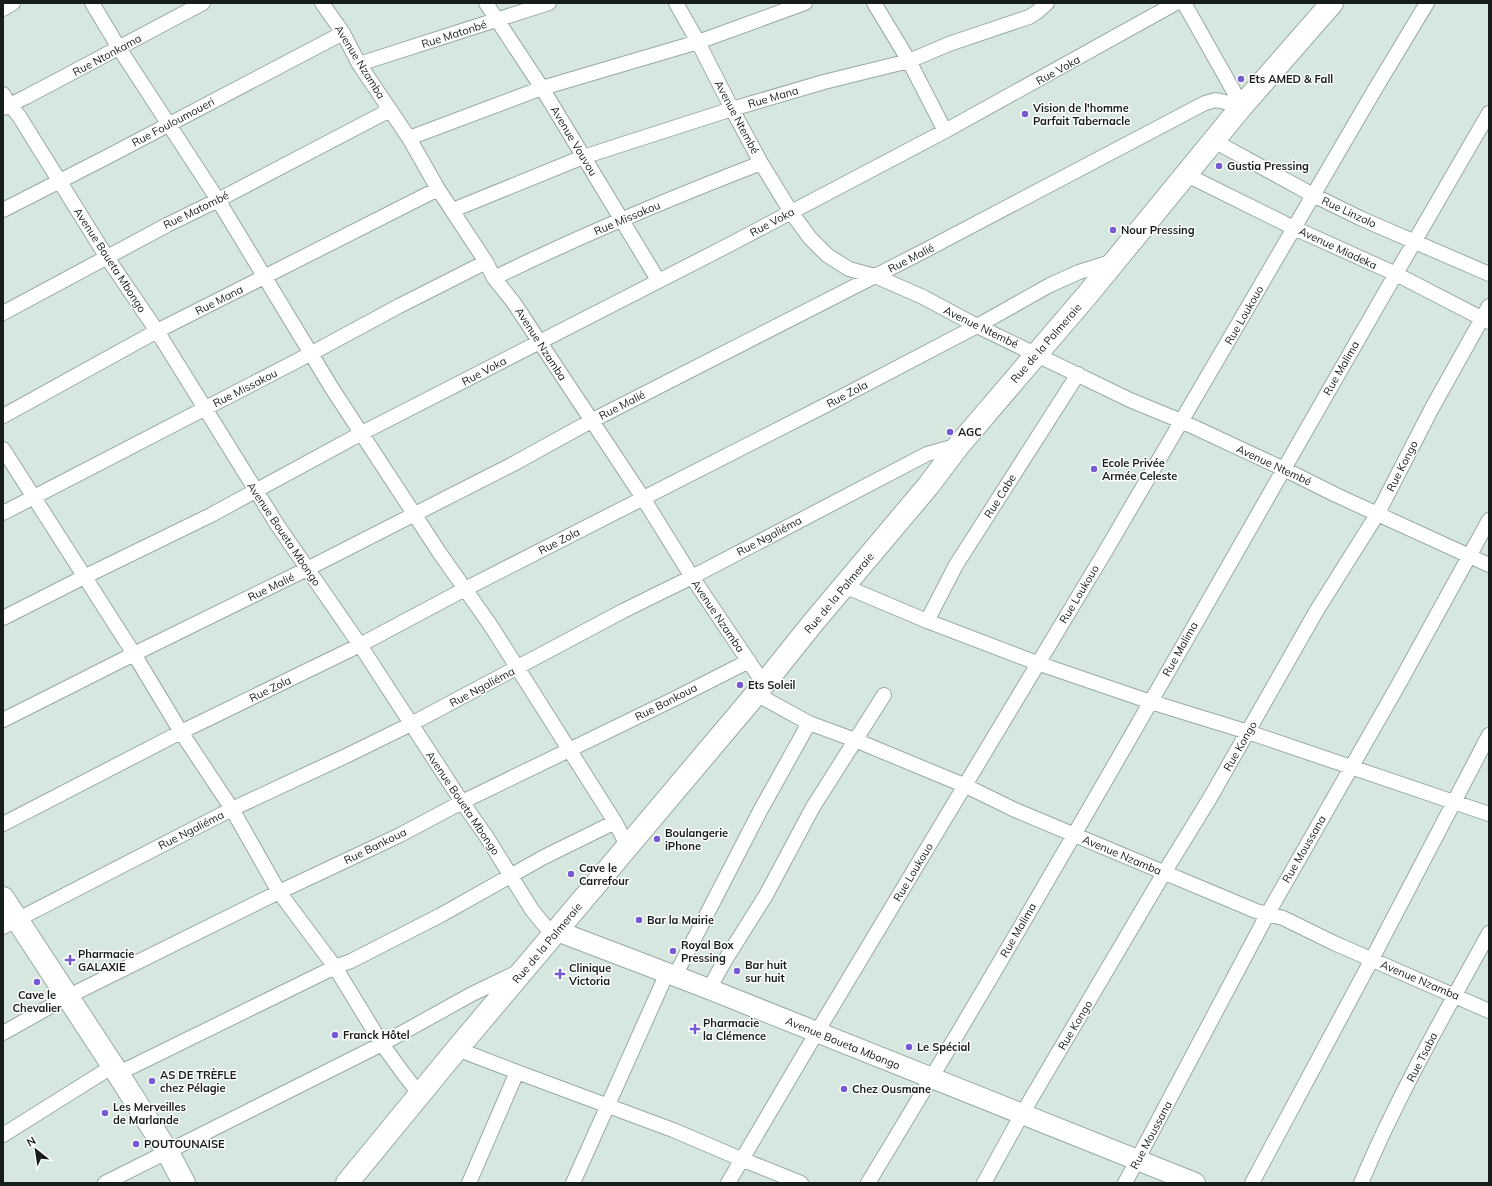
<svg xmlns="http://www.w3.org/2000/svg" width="1492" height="1186" viewBox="0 0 1492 1186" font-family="Mulish,sans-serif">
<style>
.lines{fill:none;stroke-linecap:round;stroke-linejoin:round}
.street-casing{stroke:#99aaa1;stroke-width:16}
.secondary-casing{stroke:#99aaa1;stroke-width:22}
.primary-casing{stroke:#99aaa1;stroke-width:24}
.street{stroke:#fff;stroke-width:14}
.secondary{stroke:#fff;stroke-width:20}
.primary{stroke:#fff;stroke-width:22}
.poi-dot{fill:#755ad4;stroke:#fff;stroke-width:1.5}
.labels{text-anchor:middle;stroke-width:3;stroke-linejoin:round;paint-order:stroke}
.street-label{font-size:11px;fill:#161d1a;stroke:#fff}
.poi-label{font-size:11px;font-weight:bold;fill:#161d1a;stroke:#fff;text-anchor:start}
</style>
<rect width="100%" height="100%" fill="#d5e7de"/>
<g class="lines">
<defs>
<path id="street" d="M92 3 119 48 218 200 333 390 439 552 491 626 615 822 628 847
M322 3 343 33 359 64 409 138 438 189 486 262 494 278 514 303 539 341 643 498 692 577 764 684
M486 3 542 88 658 280
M676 3 698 42 732 109 761 163 791 212 810 238 827 255 849 269 875 276 923 297 977 326 1130 400 1181 421 1284 469 1336 495 1489 565
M874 3 909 61 945 131
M1184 3 1242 106
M3 9 13 3
M359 64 549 3
M3 94 9 104 19 116 106 256 157 331 278 526 360 645 462 802 486 836 532 910 545 926 557 931
M3 108 26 97 203 3
M409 138 542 88 698 42 805 3
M1214 141 1313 195 1362 219 1489 274
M1187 175 1294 228 1396 274 1489 322
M3 210 105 158 343 33
M453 210 583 157 732 109 824 82 909 61 949 44 1029 17 1037 12 1047 3
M494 278C581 235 671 198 761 163
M3 313 167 225 218 200 390 110
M3 416 157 331 438 189
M3 449 134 654 181 732 232 809 279 892 335 967 382 1044 403 1073 420 1095
M3 513 312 353 399 306 486 262
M844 586 927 621 1037 663 1151 702 1248 732 1489 814
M3 618 84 577 211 515 362 433 725 247 945 131 1176 3
M927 621 956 565 1078 374
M756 694 809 723 855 740 966 786 1015 810 1256 911 1283 918 1334 943 1489 1011
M3 720 134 654 307 569 515 463 591 421 922 252 1205 103 1216 100 1242 106
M3 824 181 732 360 645 465 589 828 404 977 326 1050 285 1079 272 1114 261
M3 927 232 809 350 754 411 724 623 611 692 577 927 454 959 445
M675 976 760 811 809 723
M709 989 724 962 766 895 813 807 884 695
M3 1033 67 997 279 892 400 835 462 802 674 699 749 661
M457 1049 517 1072 673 1130 741 1159 801 1183
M117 1074 335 967 351 961 441 915 544 857 615 822
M3 1135 113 1066
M105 1183 382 1044 472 994 518 972
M469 1183 517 1072
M573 1183 667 973
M728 1183 817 1032 1105 552 1374 91 1427 3
M868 1183C1082 831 1281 469 1489 113
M984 1183 1022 1114 1164 873 1210 798 1317 610 1378 513 1432 408 1489 306
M1125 1183 1267 915 1400 682 1489 520
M1252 1183 1372 959 1489 735
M1361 1183C1397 1097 1444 1015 1489 933"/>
<path id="secondary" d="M557 931 709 989 1195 1183"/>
<path id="primary" d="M3 898 113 1066 167 1151 184 1183
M347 1183 457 1049 756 694 812 624 928 486 959 445 1088 294 1242 106 1332 3"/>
</defs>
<!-- street casing -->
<use href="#street" class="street-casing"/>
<!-- secondary casing -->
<use href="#secondary" class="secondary-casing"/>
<!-- primary casing -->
<use href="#primary" class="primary-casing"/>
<!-- street -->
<use href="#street" class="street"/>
<!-- secondary -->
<use href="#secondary" class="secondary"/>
<!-- primary -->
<use href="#primary" class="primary"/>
</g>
<!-- markers -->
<g class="poi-dot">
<circle cx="1241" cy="79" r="4"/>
<circle cx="1025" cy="114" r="4"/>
<circle cx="1219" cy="166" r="4"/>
<circle cx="1113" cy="230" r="4"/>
<circle cx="950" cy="432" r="4"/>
<circle cx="1094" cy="469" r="4"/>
<circle cx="740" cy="685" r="4"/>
<circle cx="657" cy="839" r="4"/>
<circle cx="571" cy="874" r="4"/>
<circle cx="639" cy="920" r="4"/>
<circle cx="673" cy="951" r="4"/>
<path d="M68 954h4v4h4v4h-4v4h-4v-4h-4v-4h4z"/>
<circle cx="737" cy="971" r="4"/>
<path d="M558 968h4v4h4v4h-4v4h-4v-4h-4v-4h4z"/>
<circle cx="37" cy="982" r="4"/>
<path d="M693 1023h4v4h4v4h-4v4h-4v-4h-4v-4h4z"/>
<circle cx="335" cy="1035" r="4"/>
<circle cx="909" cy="1047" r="4"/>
<circle cx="152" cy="1081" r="4"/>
<circle cx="844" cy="1089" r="4"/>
<circle cx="105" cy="1113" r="4"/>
<circle cx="136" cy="1144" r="4"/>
</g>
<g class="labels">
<!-- street labels -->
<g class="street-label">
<text transform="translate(454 34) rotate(-18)" y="4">Rue Matonbé</text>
<text transform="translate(107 55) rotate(-28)" y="4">Rue Ntonkama</text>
<text transform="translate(360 62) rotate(58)" y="4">Avenue Nzamba</text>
<text transform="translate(1058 70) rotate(-29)" y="4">Rue Voka</text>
<text transform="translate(773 97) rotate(-16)" y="4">Rue Mana</text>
<text transform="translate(737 117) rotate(62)" y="4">Avenue Ntembé</text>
<text transform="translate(173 122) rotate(-28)" y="4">Rue Fouloumoueri</text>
<text transform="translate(574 141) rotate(59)" y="4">Avenue Vouvou</text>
<text transform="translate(196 210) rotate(-26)" y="4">Rue Matombé</text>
<text transform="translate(1349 212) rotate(25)" y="4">Rue Linzolo</text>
<text transform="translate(627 218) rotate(-23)" y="4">Rue Missakou</text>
<text transform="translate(772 222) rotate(-28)" y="4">Rue Voka</text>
<text transform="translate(1338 248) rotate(25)" y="4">Avenue Miadeka</text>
<text transform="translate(911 258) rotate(-27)" y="4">Rue Malié</text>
<text transform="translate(110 260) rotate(57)" y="4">Avenue Boueta Mbongo</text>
<text transform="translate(219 300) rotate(-27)" y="4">Rue Mana</text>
<text transform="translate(1244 315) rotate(-60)" y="4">Rue Loukouo</text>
<text transform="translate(981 327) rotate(26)" y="4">Avenue Ntembé</text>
<text transform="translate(1046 343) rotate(-49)" y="4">Rue de la Palmeraie</text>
<text transform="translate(541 344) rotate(57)" y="4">Avenue Nzamba</text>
<text transform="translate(1341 368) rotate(-60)" y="4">Rue Malima</text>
<text transform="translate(484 371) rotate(-28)" y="4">Rue Voka</text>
<text transform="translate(245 388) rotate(-27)" y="4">Rue Missakou</text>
<text transform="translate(847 394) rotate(-28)" y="4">Rue Zola</text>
<text transform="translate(622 405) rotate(-27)" y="4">Rue Malié</text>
<text transform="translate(1274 465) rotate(25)" y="4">Avenue Ntembé</text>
<text transform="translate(1402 466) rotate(-63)" y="4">Rue Kongo</text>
<text transform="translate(1000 496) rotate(-58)" y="4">Rue Cabe</text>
<text transform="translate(284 534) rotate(56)" y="4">Avenue Boueta Mbongo</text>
<text transform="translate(769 536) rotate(-28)" y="4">Rue Ngaliéma</text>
<text transform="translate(559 541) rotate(-27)" y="4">Rue Zola</text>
<text transform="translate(271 587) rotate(-26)" y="4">Rue Malié</text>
<text transform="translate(839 593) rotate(-50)" y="4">Rue de la Palmeraie</text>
<text transform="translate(1079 594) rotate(-59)" y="4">Rue Loukouo</text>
<text transform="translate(718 616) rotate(56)" y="4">Avenue Nzamba</text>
<text transform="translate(1180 649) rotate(-61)" y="4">Rue Malima</text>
<text transform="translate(482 687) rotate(-28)" y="4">Rue Ngaliéma</text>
<text transform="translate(270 689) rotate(-26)" y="4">Rue Zola</text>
<text transform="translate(666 702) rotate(-27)" y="4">Rue Bankoua</text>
<text transform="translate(1240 746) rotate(-60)" y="4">Rue Kongo</text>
<text transform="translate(463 803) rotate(56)" y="4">Avenue Boueta Mbongo</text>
<text transform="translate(191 830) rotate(-27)" y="4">Rue Ngaliéma</text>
<text transform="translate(375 846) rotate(-26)" y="4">Rue Bankoua</text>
<text transform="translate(1304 849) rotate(-60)" y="4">Rue Moussana</text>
<text transform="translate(1122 855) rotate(23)" y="4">Avenue Nzamba</text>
<text transform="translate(913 872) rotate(-59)" y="4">Rue Loukouo</text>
<text transform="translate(1018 930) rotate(-60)" y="4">Rue Malima</text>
<text transform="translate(547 943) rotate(-50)" y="4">Rue de la Palmeraie</text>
<text transform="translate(1420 980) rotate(23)" y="4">Avenue Nzamba</text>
<text transform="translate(1075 1025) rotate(-59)" y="4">Rue Kongo</text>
<text transform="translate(843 1043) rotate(22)" y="4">Avenue Boueta Mbongo</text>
<text transform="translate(1422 1057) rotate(-63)" y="4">Rue Tsaba</text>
<text transform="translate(1151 1135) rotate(-62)" y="4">Rue Moussana</text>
</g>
<!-- poi labels -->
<g class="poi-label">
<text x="1249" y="83">Ets AMED &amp; Fall</text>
<text x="1033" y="112">Vision de l'homme<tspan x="1033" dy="13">Parfait Tabernacle</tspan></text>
<text x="1227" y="170">Gustia Pressing</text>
<text x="1121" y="234">Nour Pressing</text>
<text x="958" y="436">AGC</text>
<text x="1102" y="467">Ecole Privée<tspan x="1102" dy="13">Armée Celeste</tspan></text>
<text x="748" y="689">Ets Soleil</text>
<text x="665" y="837">Boulangerie<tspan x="665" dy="13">iPhone</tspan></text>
<text x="579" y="872">Cave le<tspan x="579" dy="13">Carrefour</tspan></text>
<text x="647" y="924">Bar la Mairie</text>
<text x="681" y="949">Royal Box<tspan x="681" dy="13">Pressing</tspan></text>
<text x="78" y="958">Pharmacie<tspan x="78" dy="13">GALAXIE</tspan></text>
<text x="745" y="969">Bar huit<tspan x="745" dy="13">sur huit</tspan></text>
<text x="569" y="972">Clinique<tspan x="569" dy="13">Victoria</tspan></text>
<text x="37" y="999" text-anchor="middle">Cave le<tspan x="37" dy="13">Chevalier</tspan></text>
<text x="703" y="1027">Pharmacie<tspan x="703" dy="13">la Clémence</tspan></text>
<text x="343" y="1039">Franck Hôtel</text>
<text x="917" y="1051">Le Spécial</text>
<text x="160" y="1079">AS DE TRÈFLE<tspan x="160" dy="13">chez Pélagie</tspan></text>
<text x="852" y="1093">Chez Ousmane</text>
<text x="113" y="1111">Les Merveilles<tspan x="113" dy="13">de Marlande</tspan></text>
<text x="144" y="1148">POUTOUNAISE</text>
</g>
</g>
<!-- border -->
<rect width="1492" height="1186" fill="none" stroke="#161d1a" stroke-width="8"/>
<!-- north arrow -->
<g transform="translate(36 1150) rotate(330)" stroke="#ffffff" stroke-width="3" paint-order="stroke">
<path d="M0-3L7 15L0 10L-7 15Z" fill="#161d1a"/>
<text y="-6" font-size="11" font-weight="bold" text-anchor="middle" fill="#161d1a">N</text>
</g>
</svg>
